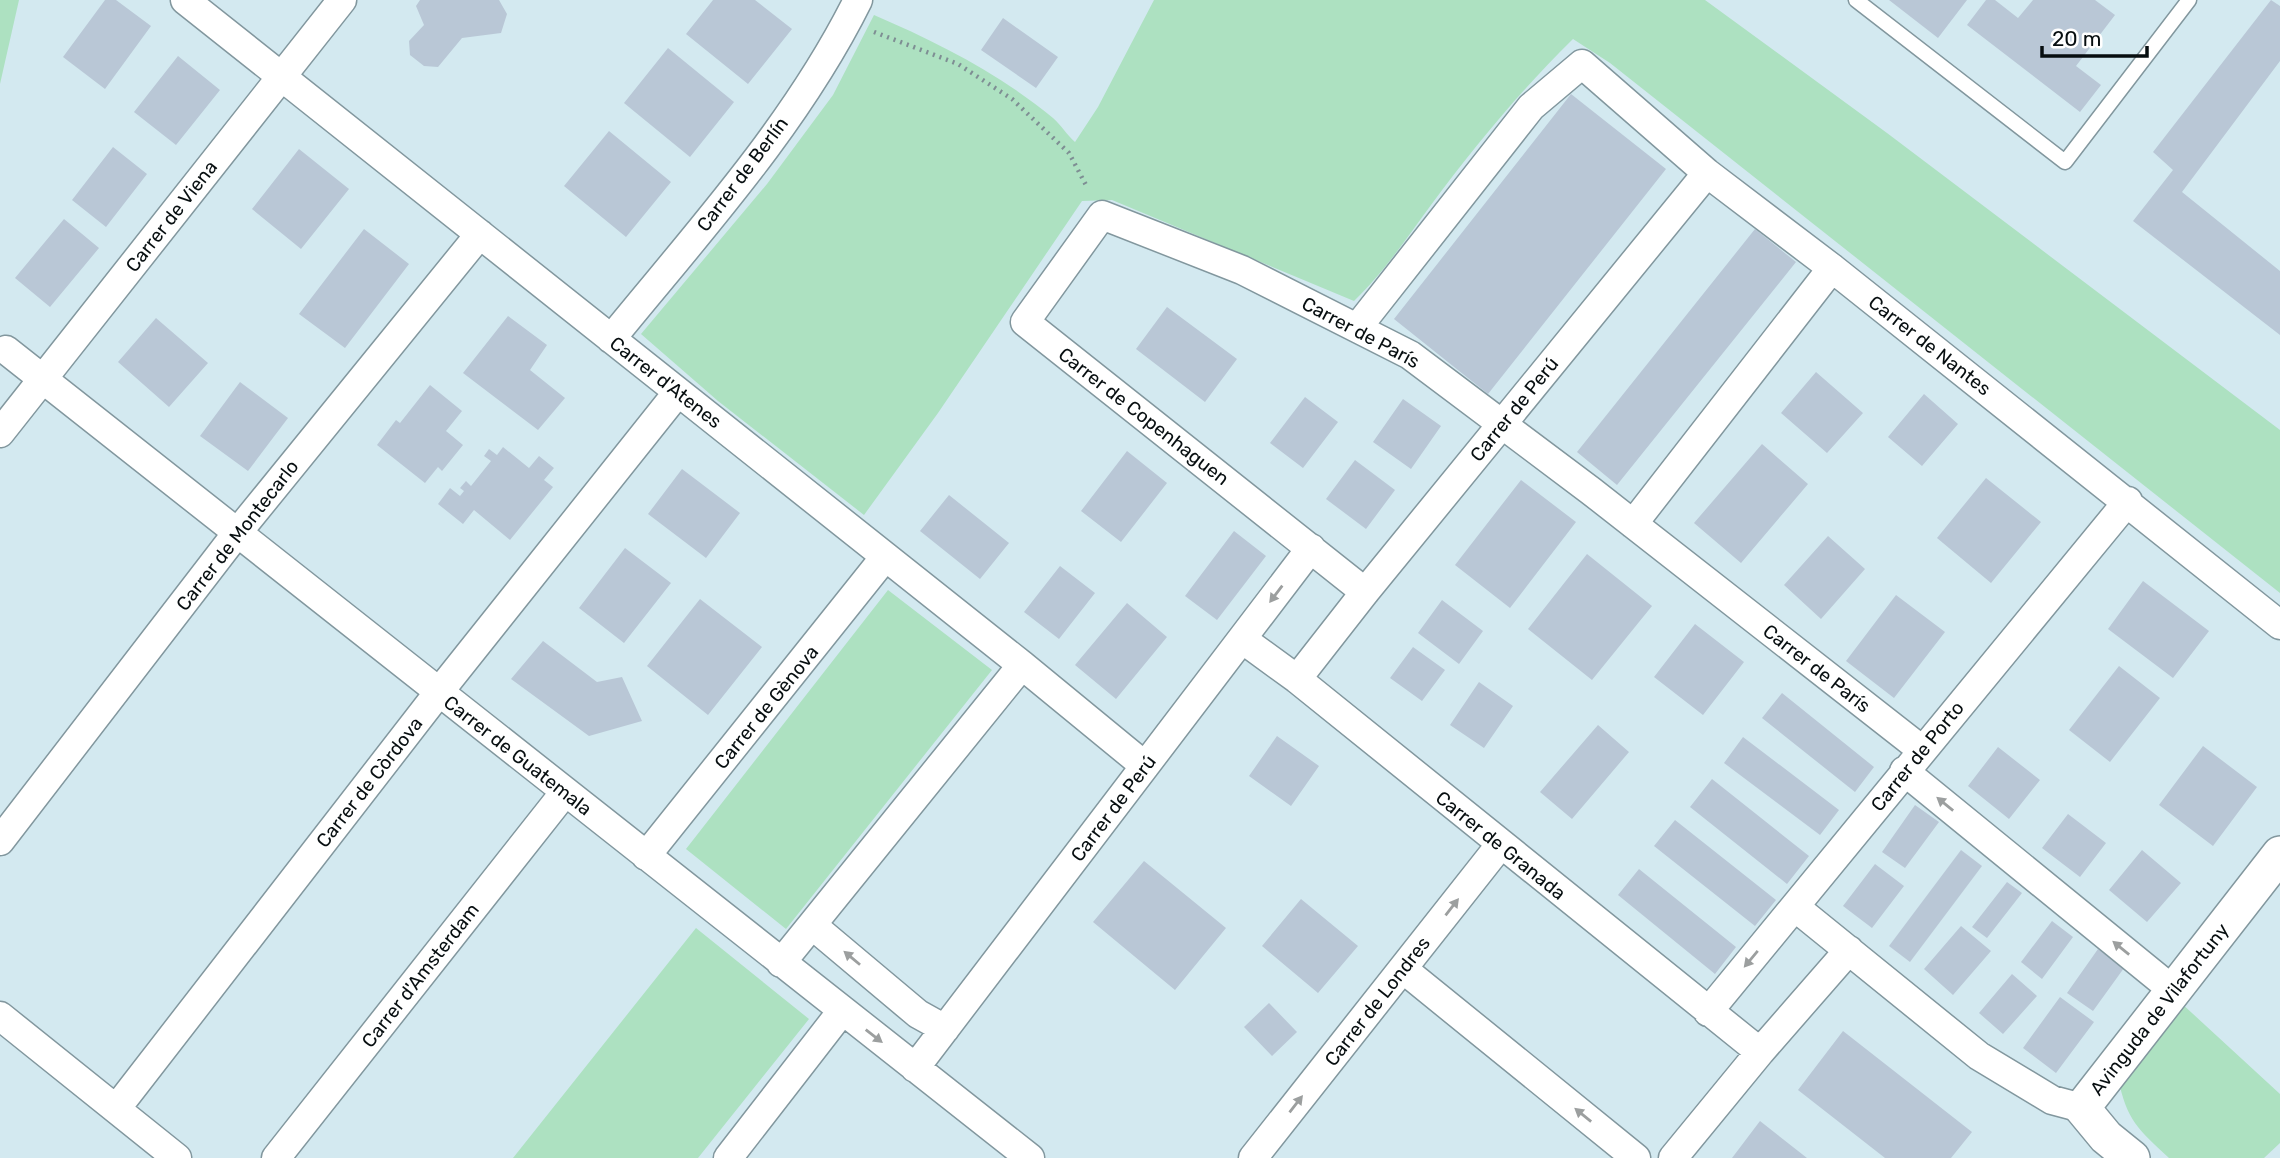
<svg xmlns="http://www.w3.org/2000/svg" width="2280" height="1158" viewBox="0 0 2280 1158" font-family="Rubik,sans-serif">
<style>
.green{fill:#ade1c1}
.building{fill:#b9c7d6}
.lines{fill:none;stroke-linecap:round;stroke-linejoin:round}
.service-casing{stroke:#82979e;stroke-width:17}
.minor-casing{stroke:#82979e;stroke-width:31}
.tertiary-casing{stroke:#82979e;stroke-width:38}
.path{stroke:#7e8e93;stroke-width:4.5;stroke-dasharray:2 5;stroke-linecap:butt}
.service{stroke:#fff;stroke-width:14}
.minor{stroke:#fff;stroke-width:28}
.tertiary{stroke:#fff;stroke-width:35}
.oneway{fill:#9c9f9f}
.labels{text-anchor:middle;stroke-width:5;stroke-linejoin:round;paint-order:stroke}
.street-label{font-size:19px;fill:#070e10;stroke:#fff}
</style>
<rect width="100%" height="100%" fill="#d3e9f0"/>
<!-- green -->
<path class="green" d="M0 0H19L0 84Z
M1154 0H1705L1887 133 2280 430V593L1610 63 1573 39C1521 90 1474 147 1431 205 1405 240 1385 271 1354 301L1112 200 1082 201 938 413 864 515 718 401 641 334 767 184 833 95 874 15C937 42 1000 74 1053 118 1061 125 1067 135 1075 142L1098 107Z
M888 590 992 670 786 929 686 849Z
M696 928 809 1019 698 1158H513Z
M2180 1002 2280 1094V1143L2264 1158H2169C2138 1129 2127 1121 2118 1078Z"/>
<!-- building -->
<path class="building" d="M105 0H116L151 26 105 89 63 57Z
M420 0H499L507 14 501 33 462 38 438 67 424 66 410 55 409 41 424 25 416 6Z
M713 0H755L792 29 748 84 686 34Z
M1889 0H1967L1938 38Z
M1986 0H1995L2018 18 2033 0H2095L2115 15 2076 66 2101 85 2080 112 1967 25Z
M2271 0 2280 6V61L2182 192 2280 271V335L2133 221 2173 170 2153 152Z
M1003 18 1058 57 1036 88 981 50Z
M668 48 734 102 690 157 624 103Z
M178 56 220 90 176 145 134 112Z
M1571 94 1666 169 1488 394 1394 319Z
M609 131 671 182 626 237 564 186Z
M113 147 147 174 106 227 72 200Z
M299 149 349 189 301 249 252 209Z
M64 219 99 248 50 307 15 278Z
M364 229 409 264 345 348 299 314Z
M1755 229 1796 262 1617 485 1577 452Z
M1167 307 1237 359 1205 402 1136 349Z
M508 316 547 345 530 370 565 398 538 430 463 373Z
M156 318 208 363 169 407 118 362Z
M1816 372 1863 413 1827 453 1781 413Z
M240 382 288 418 248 471 200 436Z
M430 385 462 411 446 431 463 445 442 471 438 467 425 483 377 445 396 420 400 423Z
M1924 394 1958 424 1922 466 1888 437Z
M1305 397 1338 422 1303 468 1270 443Z
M1403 399 1441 426 1411 469 1373 442Z
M1762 444 1808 484 1741 563 1694 523Z
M503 447 529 468 539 456 554 468 544 480 553 487 510 540 474 510 463 524 438 504 450 488 460 496 464 491 460 488 466 481 471 486 491 461 484 456 489 449 497 455Z
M1127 451 1167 483 1121 542 1081 511Z
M1355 460 1395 490 1366 529 1326 499Z
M682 469 740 513 706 558 648 514Z
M1986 478 2041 522 1991 583 1937 538Z
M1521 480 1576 522 1510 608 1455 565Z
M949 495 1009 543 980 579 920 531Z
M1234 531 1266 556 1217 620 1185 596Z
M1828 536 1865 569 1821 619 1784 585Z
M625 548 671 583 624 643 579 608Z
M1587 554 1652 606 1592 680 1528 629Z
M1060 566 1095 593 1059 639 1024 612Z
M2143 581 2209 631 2173 678 2108 629Z
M1896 595 1945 632 1894 698 1846 661Z
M700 599 762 647 708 715 647 666Z
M1442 600 1483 631 1459 664 1418 633Z
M1127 603 1167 637 1116 699 1075 665Z
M1695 624 1744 662 1703 715 1654 677Z
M543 641 597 682 622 677 642 721 589 736 511 679Z
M1413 647 1445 670 1422 701 1390 678Z
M2119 666 2160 698 2110 762 2069 730Z
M1479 682 1513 706 1484 748 1450 725Z
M1782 693 1874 767 1855 792 1762 718Z
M1598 725 1629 752 1572 819 1540 792Z
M1277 736 1319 766 1291 806 1249 776Z
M1743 737 1839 810 1820 835 1724 763Z
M2203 746 2257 787 2213 846 2159 805Z
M1998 747 2040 780 2009 819 1968 786Z
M1712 779 1809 856 1787 884 1690 807Z
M1915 805 1939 822 1905 868 1882 852Z
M2068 814 2106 843 2080 877 2042 848Z
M1675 820 1776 900 1755 926 1654 846Z
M1961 850 1982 866 1910 962 1889 946Z
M2142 850 2181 883 2147 922 2109 890Z
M1144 861 1226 928 1175 990 1093 922Z
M1875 864 1904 886 1872 928 1843 906Z
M1639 869 1736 947 1715 974 1618 895Z
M2007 882 2022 893 1987 938 1972 927Z
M1301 899 1358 946 1318 993 1262 946Z
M2052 921 2073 937 2042 979 2021 962Z
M1961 926 1991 951 1953 995 1924 969Z
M2098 949 2124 968 2093 1011 2067 993Z
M2012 974 2037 996 2003 1034 1979 1013Z
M2060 997 2094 1022 2056 1073 2023 1048Z
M1269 1003 1297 1032 1272 1056 1244 1027Z
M1843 1031 1972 1132 1951 1158H1885L1798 1090Z
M1760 1121 1807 1158H1732Z"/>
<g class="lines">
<defs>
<path id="service" d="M1856 0 2065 162 2189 0"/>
<path id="minor" d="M185 0 1022 665 1145 766
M1357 328 1531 107 1582 64 1707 173 1832 268 2280 625
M611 339C699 231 796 125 858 0
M6 350 1030 1158
M0 433 342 0
M1633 524 1832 268
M1365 592 1025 322 1102 215 1242 270 1410 355 1591 491 1922 750
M1242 639 1297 679 1760 1052
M1297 679 1365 592 1707 173
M1904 771 2174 991
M0 841 237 533 480 234
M646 856 885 557
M1795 907 1979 1056 2052 1100 2082 1108
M812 925 918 1014 945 1029
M781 963 1022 665
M1403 969 1636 1158
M1708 1012 2128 501
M0 1016 177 1158
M915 1068 1311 548
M116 1109 439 692 678 392
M276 1158 565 792
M728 1158 842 1011
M1253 1158 1501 844
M1673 1158 1760 1052 1849 950"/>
<path id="tertiary" d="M2132 1158 2106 1137 2082 1108 2280 854"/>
</defs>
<!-- service casing -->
<use href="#service" class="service-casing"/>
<!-- minor casing -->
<use href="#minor" class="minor-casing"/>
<!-- tertiary casing -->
<use href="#tertiary" class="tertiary-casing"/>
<!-- path -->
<path class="path" d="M874 32 958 64 1012 99 1069 153 1087 187"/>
<!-- service -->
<use href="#service" class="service"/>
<!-- minor -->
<use href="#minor" class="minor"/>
<!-- tertiary -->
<use href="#tertiary" class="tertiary"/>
</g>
<!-- one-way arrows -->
<defs><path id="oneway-solid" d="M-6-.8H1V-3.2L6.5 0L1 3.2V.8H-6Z" transform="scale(1.75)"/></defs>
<g class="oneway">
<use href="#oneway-solid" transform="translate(1276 594) rotate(127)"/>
<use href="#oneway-solid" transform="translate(1945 804) rotate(-141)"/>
<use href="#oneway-solid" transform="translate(1452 907) rotate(-52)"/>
<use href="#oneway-solid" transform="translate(2121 948) rotate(-141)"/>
<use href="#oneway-solid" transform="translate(852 958) rotate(-140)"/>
<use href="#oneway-solid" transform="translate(1751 959) rotate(130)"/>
<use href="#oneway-solid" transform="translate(874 1036) rotate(38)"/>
<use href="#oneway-solid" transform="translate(1296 1104) rotate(-52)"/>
<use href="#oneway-solid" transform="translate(1583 1115) rotate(-141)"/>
</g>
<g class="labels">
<!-- street labels -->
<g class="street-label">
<text transform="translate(742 174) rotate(-53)" y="7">Carrer de Berlín</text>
<text transform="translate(171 216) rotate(-52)" y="7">Carrer de Viena</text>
<text transform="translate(1361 332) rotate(28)" y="7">Carrer de París</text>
<text transform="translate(1930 345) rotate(38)" y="7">Carrer de Nantes</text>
<text transform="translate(666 382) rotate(38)" y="7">Carrer d'Atenes</text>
<text transform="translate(1514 409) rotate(-51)" y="7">Carrer de Perú</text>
<text transform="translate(1144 416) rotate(38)" y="7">Carrer de Copenhaguen</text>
<text transform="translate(237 535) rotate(-52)" y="7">Carrer de Montecarlo</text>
<text transform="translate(1817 668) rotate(38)" y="7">Carrer de París</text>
<text transform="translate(766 707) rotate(-51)" y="7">Carrer de Gènova</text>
<text transform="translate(518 755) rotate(38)" y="7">Carrer de Guatemala</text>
<text transform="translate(1917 756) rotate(-51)" y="7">Carrer de Porto</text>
<text transform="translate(369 782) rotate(-52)" y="7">Carrer de Còrdova</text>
<text transform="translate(1113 808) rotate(-53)" y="7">Carrer de Perú</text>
<text transform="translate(1501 845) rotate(39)" y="7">Carrer de Granada</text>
<text transform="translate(420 975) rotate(-52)" y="7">Carrer d'Amsterdam</text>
<text transform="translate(1377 1001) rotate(-52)" y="7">Carrer de Londres</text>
<text transform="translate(2159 1009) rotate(-52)" y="7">Avinguda de Vilafortuny</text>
</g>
</g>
<!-- scale -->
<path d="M2042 46v10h105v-10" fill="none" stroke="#070e10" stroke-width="3.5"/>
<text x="2052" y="46" font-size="21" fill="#070e10" stroke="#ffffff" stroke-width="5" paint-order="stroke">20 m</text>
</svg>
